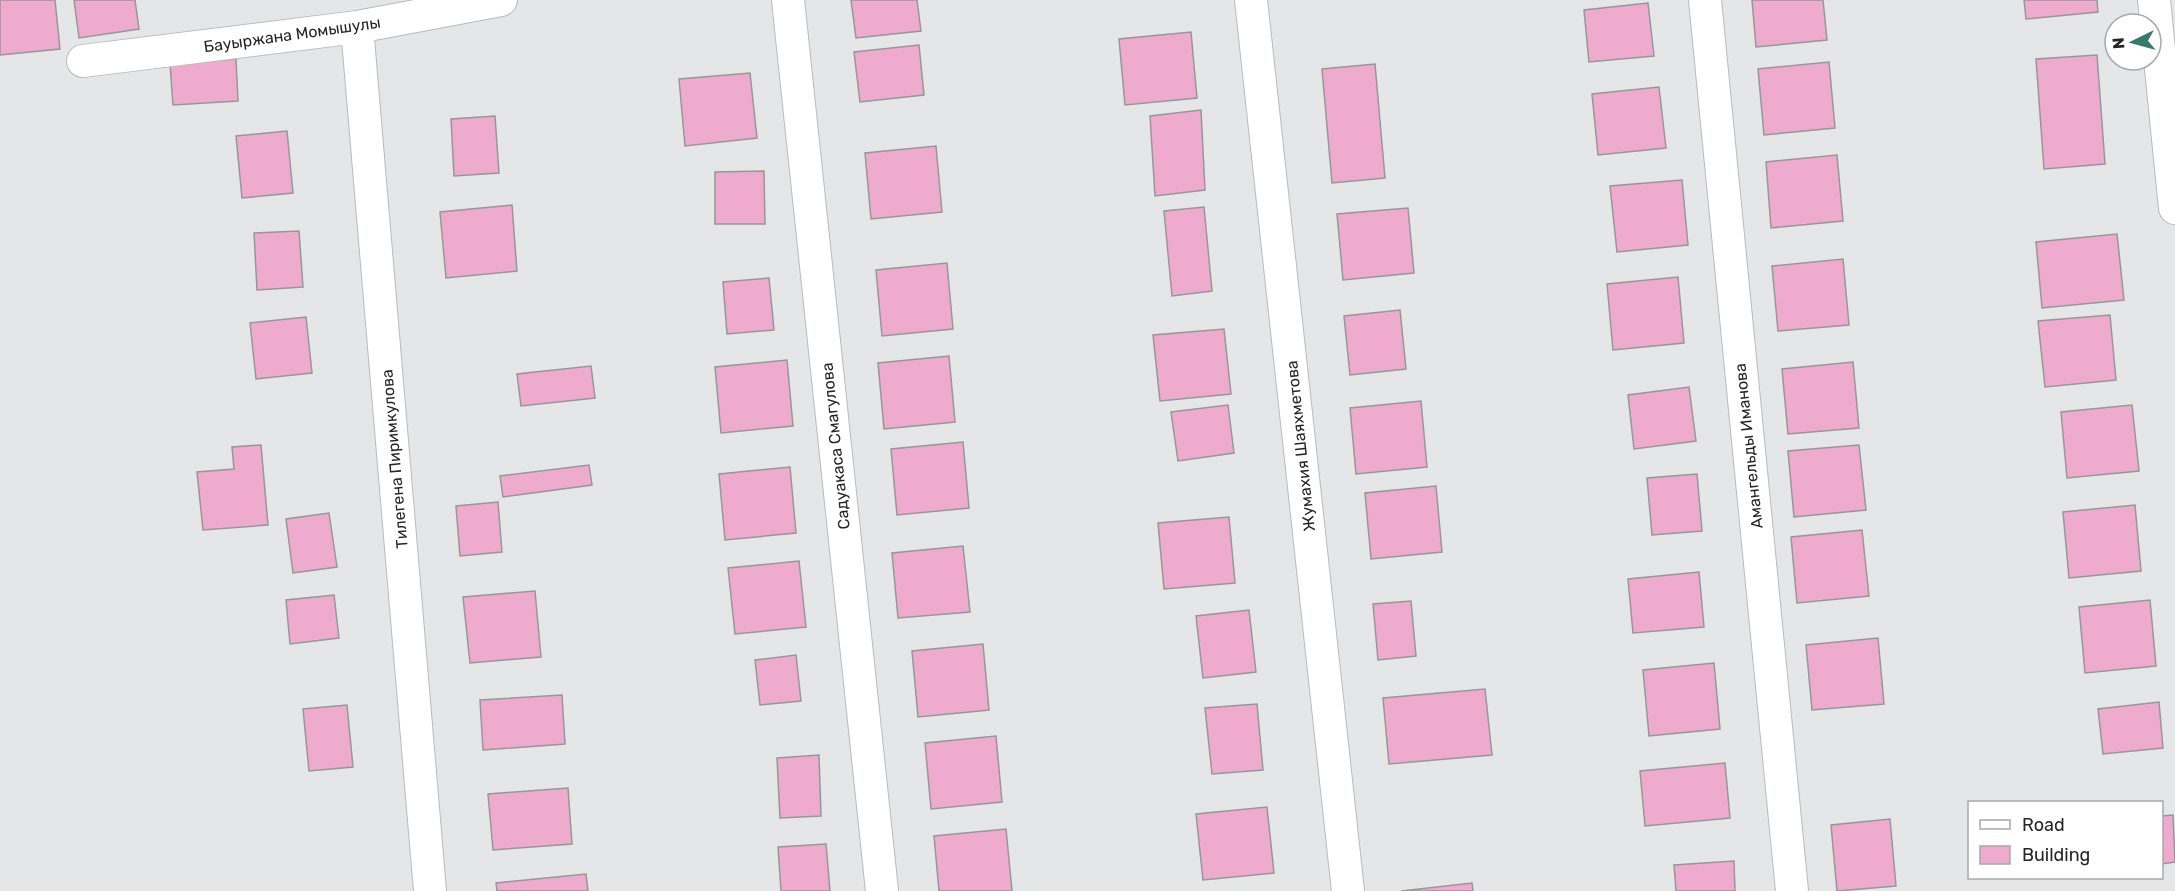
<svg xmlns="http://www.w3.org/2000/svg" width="2175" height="891" viewBox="0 0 2175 891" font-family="Rubik,sans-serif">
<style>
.building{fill:#efabce;stroke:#989798;stroke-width:1.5}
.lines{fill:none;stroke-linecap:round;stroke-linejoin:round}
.minor-casing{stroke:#bababb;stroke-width:34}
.minor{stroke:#fff;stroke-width:32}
.labels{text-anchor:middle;stroke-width:4.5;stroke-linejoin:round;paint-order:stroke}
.street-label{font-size:16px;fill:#252526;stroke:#fff}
</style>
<rect width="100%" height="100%" fill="#e5e6e7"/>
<!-- building -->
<path class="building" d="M0 0H55L60 49 0 55Z
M74 0H135L139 29 79 38Z
M851 0H917L921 31 856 38Z
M1752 0H1823L1827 40 1756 47Z
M2024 0H2097L2098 12 2026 19Z
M1648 3 1654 56 1589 62 1584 10Z
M1191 32 1197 98 1125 105 1119 39Z
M919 45 924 95 860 102 854 52Z
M2097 55 2105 164 2044 169 2036 59Z
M236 59 238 101 173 105 170 64Z
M1829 62 1835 128 1764 135 1758 69Z
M1375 64 1385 178 1332 183 1322 69Z
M750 73 757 138 685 146 679 79Z
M1659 87 1666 148 1598 155 1592 94Z
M1201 110 1205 190 1155 196 1150 116Z
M495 116 499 173 454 176 451 119Z
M287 131 293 193 242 198 236 136Z
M936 146 942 212 871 219 865 153Z
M1837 155 1843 221 1771 228 1766 162Z
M764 171 765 224H715V172Z
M1682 180 1688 245 1617 252 1610 186Z
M512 205 517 271 446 278 440 212Z
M1204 207 1212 291 1172 296 1164 211Z
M1408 208 1414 273 1343 280 1337 214Z
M299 231 303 287 257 290 254 233Z
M2117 234 2124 300 2042 308 2036 242Z
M1843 259 1849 325 1778 331 1772 266Z
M947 263 953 329 882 336 876 270Z
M1678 277 1684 343 1613 350 1607 284Z
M769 278 774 330 727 334 723 282Z
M1400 310 1406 369 1350 375 1344 316Z
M2110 315 2116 380 2045 387 2038 321Z
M306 317 312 373 256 379 250 323Z
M1224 329 1231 394 1160 401 1153 335Z
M949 356 955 422 884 429 878 363Z
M787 360 793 426 721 433 715 367Z
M1853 362 1859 428 1788 434 1782 369Z
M591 366 595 398 521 406 517 374Z
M1689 387 1696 441 1634 449 1628 395Z
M1421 401 1427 467 1356 474 1350 408Z
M1228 405 1234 453 1178 461 1171 412Z
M2132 405 2139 471 2067 478 2061 412Z
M963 442 969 508 897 515 891 449Z
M261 445 268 525 203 530 197 472 234 469 232 447Z
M1859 445 1866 510 1794 517 1788 451Z
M589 465 592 485 503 497 500 476Z
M790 467 796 533 725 540 719 474Z
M1697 474 1702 531 1652 535 1647 478Z
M1436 486 1442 552 1371 559 1365 493Z
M498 502 502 552 460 556 456 506Z
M2135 505 2141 571 2069 578 2063 512Z
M329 513 337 567 293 573 286 519Z
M1229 517 1235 583 1164 589 1158 523Z
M1862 530 1869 596 1797 603 1791 537Z
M963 546 970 612 898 618 892 553Z
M799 561 806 627 735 634 728 568Z
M1699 572 1704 627 1633 633 1628 579Z
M535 591 541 657 470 663 463 597Z
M334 595 339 638 290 644 286 600Z
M2150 600 2156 666 2085 673 2079 607Z
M1411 601 1416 656 1378 660 1373 604Z
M1249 610 1256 672 1203 678 1196 616Z
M1878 638 1884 704 1812 710 1806 645Z
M983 644 989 710 918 717 912 651Z
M796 655 801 701 760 705 755 660Z
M1714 663 1720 729 1649 736 1643 670Z
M1485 689 1492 755 1389 764 1383 698Z
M562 695 565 744 483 750 480 700Z
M2159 702 2163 748 2103 754 2098 709Z
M1257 704 1263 770 1212 774 1205 708Z
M347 705 353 767 309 771 303 709Z
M996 736 1002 802 931 809 925 743Z
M819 755 821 816 780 818 777 758Z
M1725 763 1730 818 1645 826 1640 771Z
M568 788 572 844 493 850 488 794Z
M1267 807 1274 873 1203 880 1196 814Z
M2173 815 2175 862 2162 864V816Z
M1890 819 1896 886 1837 891 1831 825Z
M1006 829 1012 891H939L934 836Z
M826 844 830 891H781L778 847Z
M1734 861 1735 891H1676L1674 865Z
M586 874 588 891H497L496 883Z
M1472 883 1473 891H1401Z"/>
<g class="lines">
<defs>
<path id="minor" d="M788 0 882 891
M1251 0 1348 891
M1705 0 1792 891
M2154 0 2175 208
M357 27 430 891
M83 61 357 27 501 0"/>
</defs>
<!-- minor casing -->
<use href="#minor" class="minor-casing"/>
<!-- minor -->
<use href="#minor" class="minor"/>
</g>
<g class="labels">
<!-- street labels -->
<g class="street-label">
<text transform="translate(292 34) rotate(-8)" y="6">Бауыржана Момышулы</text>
<text transform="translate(835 446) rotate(-96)" y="6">Садуакаса Смагулова</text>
<text transform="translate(1300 446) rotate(-96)" y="6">Жумахия Шаяхметова</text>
<text transform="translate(1748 446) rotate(-96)" y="6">Амангельды Иманова</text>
<text transform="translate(394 459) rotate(-95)" y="6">Тилегена Пиримкулова</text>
</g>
</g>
<!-- legend -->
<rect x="1968" y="801" width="195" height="78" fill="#ffffff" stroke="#a8a8a8" stroke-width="1.5"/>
<rect x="1980" y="820" width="30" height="9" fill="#ffffff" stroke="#a8a8a8" stroke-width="1.5"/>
<text x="2022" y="831" font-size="18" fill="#252526">Road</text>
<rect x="1980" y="846" width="30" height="18" fill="#efabce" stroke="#a8a8a8" stroke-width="1.5"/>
<text x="2022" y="861" font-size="18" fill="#252526">Building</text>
<!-- north arrow -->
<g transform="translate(2133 42) rotate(265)"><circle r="28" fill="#ffffff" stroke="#a8a8a8" stroke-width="1.5"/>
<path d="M0-4.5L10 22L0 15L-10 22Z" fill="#37796a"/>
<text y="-9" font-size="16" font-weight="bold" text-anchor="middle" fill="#252526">N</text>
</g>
</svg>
